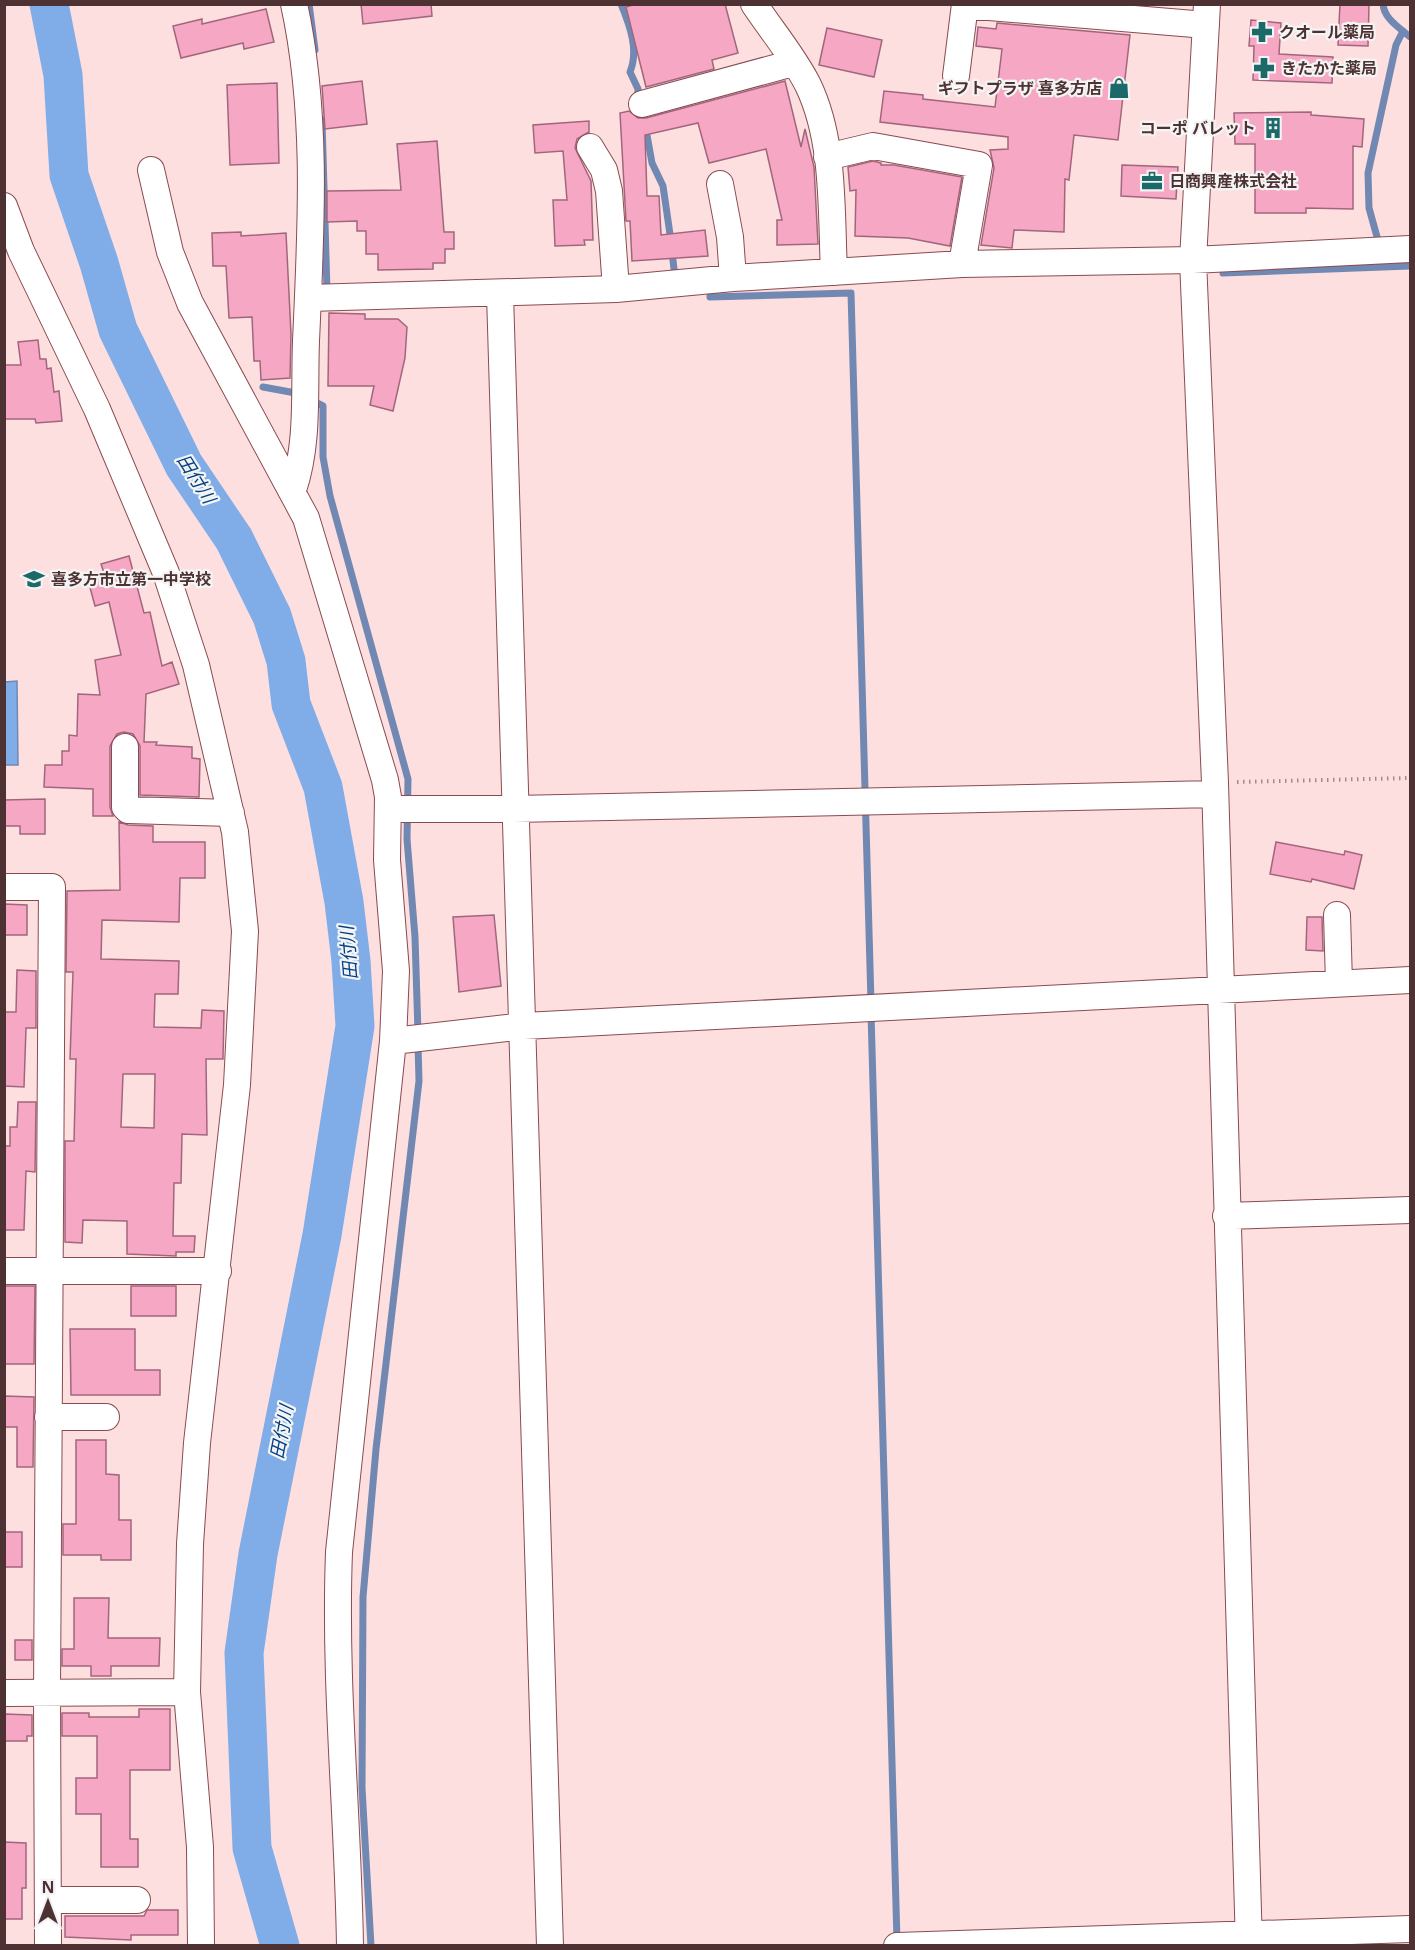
<svg xmlns="http://www.w3.org/2000/svg" width="1415" height="1950" viewBox="0 0 1415 1950" font-family="'Noto Sans','Noto Sans JP',sans-serif">
<style>
.water{fill:#80ade8;stroke:#7188b2;stroke-width:1.5}
.lines{fill:none;stroke-linecap:round;stroke-linejoin:round}
.stream{stroke:#7188b2;stroke-width:7}
.river{stroke:#80ade8;stroke-width:39}
.building{fill:#f6a7c4;stroke:#a2667c;stroke-width:1.5;fill-rule:evenodd}
.minor-casing{stroke:#894b50;stroke-width:28}
.path{stroke:#a6898a;stroke-width:4;stroke-dasharray:1.5 4.5;stroke-linecap:butt}
.minor{stroke:#fff;stroke-width:26}
.labels{text-anchor:middle;stroke-width:4.5;stroke-linejoin:round;paint-order:stroke}
.poi-label{font-size:16px;font-weight:bold;fill:#4e3233;stroke:#f4f4f4;text-anchor:start}
.water-label{font-size:18px;font-style:italic;fill:#024186;stroke:#f4f4f4}
</style>
<rect width="100%" height="100%" fill="#fddfe0"/>
<!-- water -->
<path class="water" d="M17 681 18 765H5V682Z"/>
<g class="lines">
<!-- stream -->
<path class="stream" d="M309 4 315 50
M621 4C630 26 639 50 630 72L638 89V112L645 124 652 163 663 186 671 241
M1383 4C1384 19 1400 28 1410 37
M322 120 327 291
M1379 244 1369 208 1368 173 1396 45 1403 31
M672 252 675 277
M1223 273 1410 266
M711 285 710 297 851 293 871 1002
M263 387 301 394
M311 400 323 406V457L330 496 408 779 407 839 415 937 418 1033
M871 1013 897 1941
M371 1946 362 1788 363 1597 376 1449 419 1081 418 1044"/>
<!-- river -->
<path class="river" d="M49 4 63 75 69 175 99 263 118 330 184 465 234 539 272 616 286 661 291 704 323 787 344 902 351 961 355 1026 322 1235 258 1554 244 1653 252 1848 280 1946"/>
</g>
<!-- building -->
<path class="building" d="M361 4H431L432 16 363 24Z
M636 4H725L738 53 712 60 714 69 646 87 626 7Z
M1340 4H1369L1368 46 1338 45Z
M266 9 274 42 244 49 243 43 181 58 173 26 202 19V24Z
M1251 20 1281 23 1279 54 1333 57 1332 83 1253 80 1254 46H1249Z
M997 23 1130 35 1118 140 1074 135 1069 180 1065 179 1064 232 1014 230 1012 248 981 245 994 168 990 150 1008 149V137L880 122 884 91 923 95V99L995 107 1002 49 976 46 978 27 996 29Z
M827 28 882 40 874 77 819 65Z
M362 81 367 124 325 129 322 86Z
M785 81 801 147 805 129 814 167 818 244 777 245V220H782L766 149 709 163 698 123 645 135 647 196H659L661 235 705 230 708 256 632 261 630 221H626L620 113 629 111 638 118H646Z
M277 83 279 163 230 165 227 85Z
M1311 112V115L1364 119 1362 147 1353 146V209L1306 208V213H1255V144H1235L1234 113Z
M589 121V132L577 139 575 148 591 181 593 240H584L585 245 555 246 553 200H567L563 151 535 153 533 125Z
M437 141 444 232H454V249H445V263H433V269L378 270V254H366V231H357V221L327 222V191L401 190 397 144Z
M873 161 881 163V165H894L962 177 950 246 908 238 855 236 856 190 850 191 848 167Z
M1122 165 1178 167 1176 199 1121 196Z
M241 232V236L286 233 291 334 290 378 261 380 260 361H254L252 317 229 318 226 266H213L212 233Z
M329 313 365 314V319H398L407 327 405 358 393 411 370 405 374 386H328Z
M38 340 40 359H46L47 369 51 368 54 392 59 391 62 421 36 423 35 419H4V365H21L18 342Z
M129 556 144 613 150 612 162 666 172 662 179 684 146 694 144 742H157L156 745 192 747V758L200 759 199 797 140 795V746L133 734 124 732 117 734 110 746V807L113 816H93V789L44 787 45 765H62V751H69V735L77 736 78 694 100 695 95 660 121 655 109 602 95 606 88 580 105 576 101 564Z
M45 799V834H20V826H4V800Z
M119 822 128 825 153 826V842H205V878H180L179 922 102 920 101 959 179 961 178 994H155L154 1027 201 1028 202 1010 224 1011 223 1059H206L207 1135 182 1134 181 1183H174L173 1236H195L194 1252H176V1256L127 1254V1221L83 1220 82 1243 65 1242V1141H74L76 1059H70L73 972H66L67 891 120 890ZM123 1074H155L154 1128 121 1127Z
M1276 842 1344 855 1345 851 1362 855 1354 889 1312 879 1311 882 1270 874Z
M4 904 27 905V935H4Z
M494 915 501 986 459 992 453 917Z
M1307 917H1322L1323 951 1306 950Z
M17 970 36 971V1028H26L24 1087 4 1086V1012H16Z
M18 1102H36L35 1172 26 1171 24 1230H4V1146H10V1127H17Z
M4 1286H35L34 1364H4Z
M131 1286H176V1316H131Z
M70 1329H135V1370H160V1395H71Z
M4 1396 34 1397 33 1467H17V1427H4Z
M76 1440H106V1474L119 1475V1520H131V1560H101V1555H63V1524H76Z
M4 1532H22V1567H4Z
M74 1598H109L108 1638H160L159 1666H111V1676H91V1666H62V1649H74Z
M15 1640H32V1660H15Z
M139 1709H170V1770H130V1839H138V1867H101V1814H76V1778H97V1736H62V1713H89V1717H139Z
M4 1714 32 1715V1736H27V1741H4Z
M4 1842 26 1843V1888H22V1919H4Z
M147 1910H178V1935H131V1940L65 1937V1916H144Z"/>
<g class="lines">
<defs>
<path id="minor" d="M754 4C772 31 794 57 808 85 835 141 831 211 834 272
M1207 4 1193 260 1215 783 1249 1946
M965 5 1206 25
M956 76 965 4
M642 104 793 63
M590 147 604 170 609 191 616 289
M827 157 873 146 979 165 962 264
M151 170 170 252 190 303 306 518 385 780 388 797 387 860 396 971 393 1041 339 1552C334 1683 348 1814 350 1946
M720 184 730 237 733 278
M4 206 21 251 97 409 166 573 196 665 235 832 245 931 237 1085 197 1443 190 1544 187 1692 200 1847 201 1946
M500 294 550 1946
M309 298 616 289 733 278 962 264 1193 260 1410 249
M293 490C309 443 304 391 306 341 311 230 318 114 294 4
M125 747V807L128 810 231 813
M388 809H514L1215 794
M4 887H52L47 1693 48 1946
M1337 915 1339 983
M393 1041 524 1026 1410 980
M1226 1216 1410 1210
M4 1271H218
M48 1417H106
M4 1693 187 1692
M48 1900H137
M897 1946 1410 1929"/>
</defs>
<!-- minor casing -->
<use href="#minor" class="minor-casing"/>
<!-- path -->
<path class="path" d="M1237 782 1410 778"/>
<!-- minor -->
<use href="#minor" class="minor"/>
</g>
<!-- icons -->
<defs>
<symbol id="pharmacy-bare" viewBox="-9 -9 18 18"><path d="M-2-6h4v4h4v4h-4v4h-4v-4h-4v-4h4Z" fill="#1c696a" stroke="#f4f4f4" stroke-width="2.5" paint-order="stroke"/></symbol>
<symbol id="shop-bare" viewBox="-9 -9 18 18"><path d="M-5-2.5h2.3a2.7 3.5 0 0 1 5.4 0H5L5.5 6h-11ZM-1.5-2.5h3a1.5 2.3 0 0 0-3 0Z" fill="#1c696a" stroke="#f4f4f4" stroke-width="2.5" paint-order="stroke"/></symbol>
<symbol id="building-bare" viewBox="-9 -9 18 18"><path d="M-4-6H4V6H1V3H-1V6H-4ZM-2.5-4.3h1.7v1.8h-1.7ZM.8-4.3h1.7v1.8H.8ZM-2.5-1h1.7V.8h-1.7ZM.8-1h1.7V.8H.8Z" fill="#1c696a" stroke="#f4f4f4" stroke-width="2.5" paint-order="stroke"/></symbol>
<symbol id="office-bare" viewBox="-9 -9 18 18"><path d="M-6-3h4V-5.5h4V-3h4V5H-6ZM-1-4.5V-3h2v-1.5ZM-6 0V1H6V0Z" fill="#1c696a" stroke="#f4f4f4" stroke-width="2.5" paint-order="stroke"/></symbol>
<symbol id="school-bare" viewBox="-9 -9 18 18"><path d="M0-5L7-2L0 1L-7-2ZM-4 1L0 2.5L4 1V4Q0 6-4 4Z" fill="#1c696a" stroke="#f4f4f4" stroke-width="2.5" paint-order="stroke"/></symbol>
</defs>
<g fill-rule="evenodd">
<use href="#pharmacy-bare" x="1247" y="17" width="30" height="30"/>
<use href="#pharmacy-bare" x="1249" y="53" width="30" height="30"/>
<use href="#shop-bare" x="1104" y="73" width="30" height="30"/>
<use href="#building-bare" x="1258" y="113" width="30" height="30"/>
<use href="#office-bare" x="1137" y="166" width="30" height="30"/>
<use href="#school-bare" x="19" y="564" width="30" height="30"/>
</g>
<g class="labels">
<!-- poi labels -->
<g class="poi-label">
<text x="1279" y="38">クオール薬局</text>
<text x="1281" y="74">きたかた薬局</text>
<text x="1102" y="94" text-anchor="end">ギフトプラザ 喜多方店</text>
<text x="1256" y="134" text-anchor="end">コーポ バレット</text>
<text x="1169" y="187">日商興産株式会社</text>
<text x="51" y="585">喜多方市立第一中学校</text>
</g>
<!-- water labels -->
<g class="water-label">
<text transform="translate(196 479) rotate(58)" y="6">田付川</text>
<text transform="translate(349 953) rotate(-95)" y="6">田付川</text>
<text transform="translate(282 1432) rotate(-79)" y="6">田付川</text>
</g>
</g>
<!-- border -->
<rect width="1415" height="1950" fill="none" stroke="#4e3233" stroke-width="12"/>
<!-- north arrow -->
<g transform="translate(48 1902)" stroke="#f4f4f4" stroke-width="4.5" paint-order="stroke">
<path d="M0-4.5L10 22L0 15L-10 22Z" fill="#4e3233"/>
<text y="-9" font-size="16" font-weight="bold" text-anchor="middle" fill="#4e3233">N</text>
</g>
</svg>
